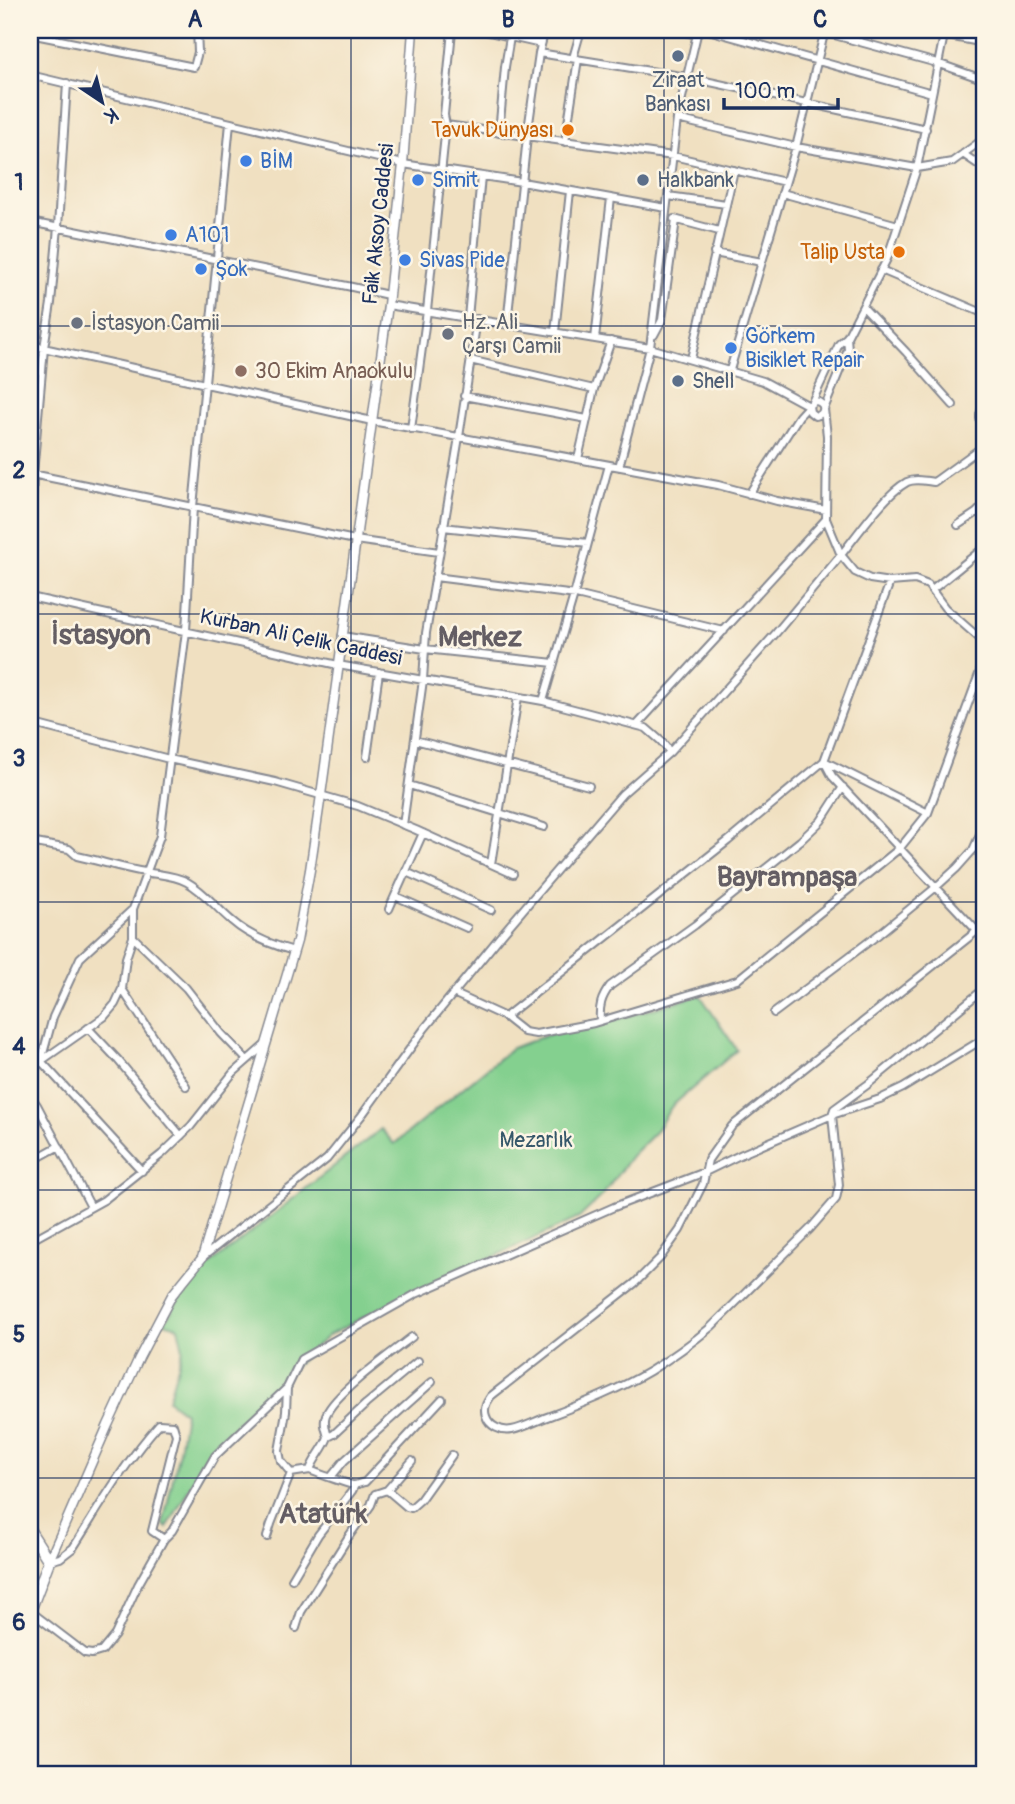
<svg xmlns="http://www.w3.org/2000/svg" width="1015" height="1804" viewBox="0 0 1015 1804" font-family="Pangolin,sans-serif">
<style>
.green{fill:#84d08f;stroke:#508076;stroke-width:2}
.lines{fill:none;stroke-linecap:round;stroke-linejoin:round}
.street-casing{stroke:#868890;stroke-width:10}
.secondary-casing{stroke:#868890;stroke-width:11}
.primary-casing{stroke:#868890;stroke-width:13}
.street{stroke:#fff;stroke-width:6}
.secondary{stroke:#fff;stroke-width:8}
.primary{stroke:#fff;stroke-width:10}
.grid{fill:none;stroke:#1b2f5e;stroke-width:2;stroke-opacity:0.55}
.service-dot{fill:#5c6f8a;stroke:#fcf5e5;stroke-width:2.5}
.food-dot{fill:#e8710a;stroke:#fcf5e5;stroke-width:2.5}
.shop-dot{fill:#3f7fe0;stroke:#fcf5e5;stroke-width:2.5}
.worship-dot{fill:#6b7280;stroke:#fcf5e5;stroke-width:2.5}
.education-dot{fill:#8d6e63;stroke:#fcf5e5;stroke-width:2.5}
.labels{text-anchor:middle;stroke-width:5;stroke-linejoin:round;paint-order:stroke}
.service-label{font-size:21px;fill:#4e5e75;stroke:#fcf5e5;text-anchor:start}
.food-label{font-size:21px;fill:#c56008;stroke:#fcf5e5;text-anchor:end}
.shop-label{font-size:21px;fill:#366cbe;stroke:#fcf5e5;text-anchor:start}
.street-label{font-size:21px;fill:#1b2f5e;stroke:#fcf5e5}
.worship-label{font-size:21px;fill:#5b616d;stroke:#fcf5e5;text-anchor:start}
.education-label{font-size:21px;fill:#785e54;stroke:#fcf5e5;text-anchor:start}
.park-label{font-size:21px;fill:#35576a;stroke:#fcf5e5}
.district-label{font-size:28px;font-weight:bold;fill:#645e64;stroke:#fcf5e5}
.neatline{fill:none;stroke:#1b2f5e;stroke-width:2.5}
.grid-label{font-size:23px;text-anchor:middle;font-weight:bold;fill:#1b2f5e}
</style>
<rect width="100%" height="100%" fill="#fcf5e5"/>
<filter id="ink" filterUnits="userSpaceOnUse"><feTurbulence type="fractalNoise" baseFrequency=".0143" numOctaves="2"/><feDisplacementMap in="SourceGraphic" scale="14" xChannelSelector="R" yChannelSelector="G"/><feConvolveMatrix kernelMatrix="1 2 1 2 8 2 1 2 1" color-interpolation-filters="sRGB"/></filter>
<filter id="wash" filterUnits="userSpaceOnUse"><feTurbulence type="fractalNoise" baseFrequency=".00686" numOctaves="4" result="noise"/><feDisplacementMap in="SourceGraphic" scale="28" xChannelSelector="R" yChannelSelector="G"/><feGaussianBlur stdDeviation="1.57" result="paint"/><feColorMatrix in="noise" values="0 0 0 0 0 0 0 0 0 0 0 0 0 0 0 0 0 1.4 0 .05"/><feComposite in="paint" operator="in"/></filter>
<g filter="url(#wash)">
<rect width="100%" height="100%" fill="#f0e0c1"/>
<!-- green -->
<path class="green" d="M700 995 737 1050 672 1106 655 1132 631 1156 602 1196 579 1218 388 1305 329 1335 305 1356 278 1385 216 1443 206 1457 167 1528 163 1524 179 1451 185 1413 168 1400 183 1349 178 1327 164 1323 193 1278 381 1129 394 1144 512 1048 553 1033 600 1024Z"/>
</g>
<g filter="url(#ink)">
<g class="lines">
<defs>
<path id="street" d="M480 30 541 44
M676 30 697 35
M708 30 932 93
M816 30 937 63 985 80
M945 30 917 168 887 259 847 337 848 350 824 409 827 436 826 519 841 555C857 535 885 494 907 482 915 478 926 481 934 482L985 445
M30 34 194 67 198 52 197 30
M943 35 985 43
M539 53 687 77 926 129
M573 58 581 30
M30 75 403 164 522 182 666 208
M677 119 796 147 917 168 952 162 985 138
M446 125 444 115 452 30
M499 133 505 67 510 37
M565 142 578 59
M963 154 985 169
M782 193 898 225
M668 196 726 204
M674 219 719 231
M30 222 352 287 388 295
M714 253 762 262
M881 270 985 314
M388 305 650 348 763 381 809 406 810 412 815 416C826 415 826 402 815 401 809 404 804 411 799 416L749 494
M863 307 906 352 953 405
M468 318 481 176
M507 324 527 137 539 53 545 30
M555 332 570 191
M654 335 662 320 676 220
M595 339 611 198
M30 345 372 421 718 485 777 501 826 510
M691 359 734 170
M470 360 594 389
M730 370 796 147 825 30
M464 396 587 419
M812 402 839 344 847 337
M985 406C976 414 981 424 985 433
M411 429 427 311 446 125 673 156 785 182
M578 459 594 389 611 341
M619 467 650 348 677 119 698 30
M32 474 355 540 439 552
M958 525 976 513 985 504
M443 527 588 543
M30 549 33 474 44 348 51 303 58 227 67 83
M435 577 576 595 724 631
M932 590 985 547
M30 597 338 665 543 701 646 728 661 741 670 752
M342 636 425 649 554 663
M543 701 574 595 609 465
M30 723 169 759 275 782 358 806 416 830 513 874
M637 725 826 519
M415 740 589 786
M367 757 379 672
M824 761 832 776 977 931
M826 762 928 813
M409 785 544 827
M403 825 423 680 426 633 459 437 477 319
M30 842 69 849 77 856C100 861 122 868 145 872 160 875 174 875 187 882 205 892 216 908 232 921 250 937 272 945 294 951
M491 864 518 697
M406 872 491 910
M395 896 467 928
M133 909V937L126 958 122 989 115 1004 104 1017 41 1061 142 1171
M389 909 423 833
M985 921 977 931 732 1126 708 1160 703 1184 680 1230 660 1258 635 1283 491 1396C487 1402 483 1408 486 1416 489 1426 501 1432 512 1430 523 1428 536 1421 547 1417 582 1404 618 1390 650 1371 671 1358 692 1343 711 1327L810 1229 836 1199 839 1185 832 1115 834 1109 867 1085 985 988
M133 937 186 988 221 1033 247 1060
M122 989 186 1086
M453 993 505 1017 524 1032 536 1034 594 1023 737 980 900 848 928 813 985 658
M774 1013 879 934 935 888 957 868 973 850 985 823
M505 1017 728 841 824 761 890 582
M600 1021C599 1006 601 998 610 986L695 925 800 841 821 821 843 787
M88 1028 118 1060 181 1136
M30 1071 41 1061 53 1017 80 958 133 909 160 836 186 631 193 507 230 123
M30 1095 37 1105 91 1207
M30 1162 59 1146
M30 1241 104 1200 162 1154 191 1126 233 1073 266 1044
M203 1257 327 1159 362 1115 425 1028 503 933 622 794 670 752 776 633 841 555 855 572 870 579 890 582 915 580 928 585 945 608 985 643
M287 1388 286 1412 279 1451 281 1461 291 1473
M328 1437C326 1430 323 1423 326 1415 335 1393 391 1353 412 1337
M310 1470C314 1458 324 1449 328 1437L334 1434 366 1404 418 1361
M291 1473 310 1470C314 1472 350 1485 354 1485 356 1485 363 1482 365 1482L442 1399
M331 1477 344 1461 432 1382
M387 1490 407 1507 411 1508 420 1500 452 1455
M375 1494 387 1490 412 1461
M267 1537 271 1524 291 1473
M49 1561 60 1558 73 1548C100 1506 125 1462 159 1424L173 1425 176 1435 152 1531 164 1539 172 1531 215 1456 287 1388 301 1359 416 1294 614 1207 705 1172 742 1154 832 1115 880 1099 903 1088 985 1038
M292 1579 318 1535 352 1491 355 1485
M30 1611 85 1653 92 1654 102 1651 115 1635 138 1585 164 1539
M296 1628 301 1612 349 1536 371 1505 375 1494"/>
<path id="secondary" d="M49 1561 108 1425 139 1358 172 1295 202 1258 297 941 310 870 321 795 388 305 403 164 413 30"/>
<path id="primary" d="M30 1531 49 1561
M30 1611 49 1561"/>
</defs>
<!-- street casing -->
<use href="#street" class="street-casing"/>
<!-- secondary casing -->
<use href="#secondary" class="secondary-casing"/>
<!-- primary casing -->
<use href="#primary" class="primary-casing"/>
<!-- street -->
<use href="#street" class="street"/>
<!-- secondary -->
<use href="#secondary" class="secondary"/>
<!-- primary -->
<use href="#primary" class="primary"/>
</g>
</g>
<!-- grid -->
<path class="grid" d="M351 30V1774M664 30V1774M30 326H985M30 614H985M30 902H985M30 1190H985M30 1478H985"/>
<!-- markers -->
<g class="service-dot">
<circle cx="678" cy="56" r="7"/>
<circle cx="643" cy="180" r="7"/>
<circle cx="678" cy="381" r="7"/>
</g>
<g class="food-dot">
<circle cx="568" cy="130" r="7"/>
<circle cx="899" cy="252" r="7"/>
</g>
<g class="shop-dot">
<circle cx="246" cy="161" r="7"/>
<circle cx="418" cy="180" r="7"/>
<circle cx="171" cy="235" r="7"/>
<circle cx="405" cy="260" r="7"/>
<circle cx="201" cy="269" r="7"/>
<circle cx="731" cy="348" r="7"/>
</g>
<g class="worship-dot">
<circle cx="77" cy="323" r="7"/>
<circle cx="448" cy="334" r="7"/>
</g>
<circle class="education-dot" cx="241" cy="371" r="7"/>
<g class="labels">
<!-- service labels -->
<g class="service-label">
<text x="678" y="87" text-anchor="middle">Ziraat<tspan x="678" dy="24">Bankası</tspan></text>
<text x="657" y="187">Halkbank</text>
<text x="692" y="388">Shell</text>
</g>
<!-- food labels -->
<g class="food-label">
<text x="554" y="137">Tavuk Dünyası</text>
<text x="885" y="259">Talip Usta</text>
</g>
<!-- shop labels -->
<g class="shop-label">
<text x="260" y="168">BİM</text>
<text x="432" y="187">Simit</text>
<text x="185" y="242">A101</text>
<text x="419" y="267">Sivas Pide</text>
<text x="215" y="276">Şok</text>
<text x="745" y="343">Görkem<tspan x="745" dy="24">Bisiklet Repair</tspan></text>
</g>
<!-- street labels -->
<g class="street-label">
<text transform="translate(378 224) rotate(-84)" y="7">Faik Aksoy Caddesi</text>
<text transform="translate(301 637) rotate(12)" y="7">Kurban Ali Çelik Caddesi</text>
</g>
<!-- worship labels -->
<g class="worship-label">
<text x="462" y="329">Hz. Ali<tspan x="462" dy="24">Çarşı Camii</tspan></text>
<text x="91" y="330">İstasyon Camii</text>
</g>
<!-- education labels -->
<g class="education-label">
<text x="255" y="378">30 Ekim Anaokulu</text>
</g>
<!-- park labels -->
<g class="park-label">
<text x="536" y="1147">Mezarlık</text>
</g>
<!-- district labels -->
<g class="district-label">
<text x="101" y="644">İstasyon</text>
<text x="480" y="646">Merkez</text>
<text x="787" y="886">Bayrampaşa</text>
<text x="323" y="1523">Atatürk</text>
</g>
</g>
<!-- margin -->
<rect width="1015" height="1804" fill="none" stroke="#fcf5e5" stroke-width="77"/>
<!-- north arrow -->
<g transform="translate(102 102) rotate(145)" stroke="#fcf5e5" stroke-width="5" paint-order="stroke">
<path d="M0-5L12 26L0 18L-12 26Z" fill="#1b2f5e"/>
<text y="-10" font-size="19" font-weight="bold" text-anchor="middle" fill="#1b2f5e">K</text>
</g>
<!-- scale -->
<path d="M724 98v10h114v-10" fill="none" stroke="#1b2f5e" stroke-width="3.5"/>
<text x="735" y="98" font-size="21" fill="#1b2f5e" stroke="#fcf5e5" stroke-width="5" paint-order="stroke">100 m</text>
<rect x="38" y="38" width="938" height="1728" class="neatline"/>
<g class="grid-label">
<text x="195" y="27">A</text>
<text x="508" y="27">B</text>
<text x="820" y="27">C</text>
<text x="19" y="190">1</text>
<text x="19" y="478">2</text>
<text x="19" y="766">3</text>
<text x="19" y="1054">4</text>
<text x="19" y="1342">5</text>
<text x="19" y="1630">6</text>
</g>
</svg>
